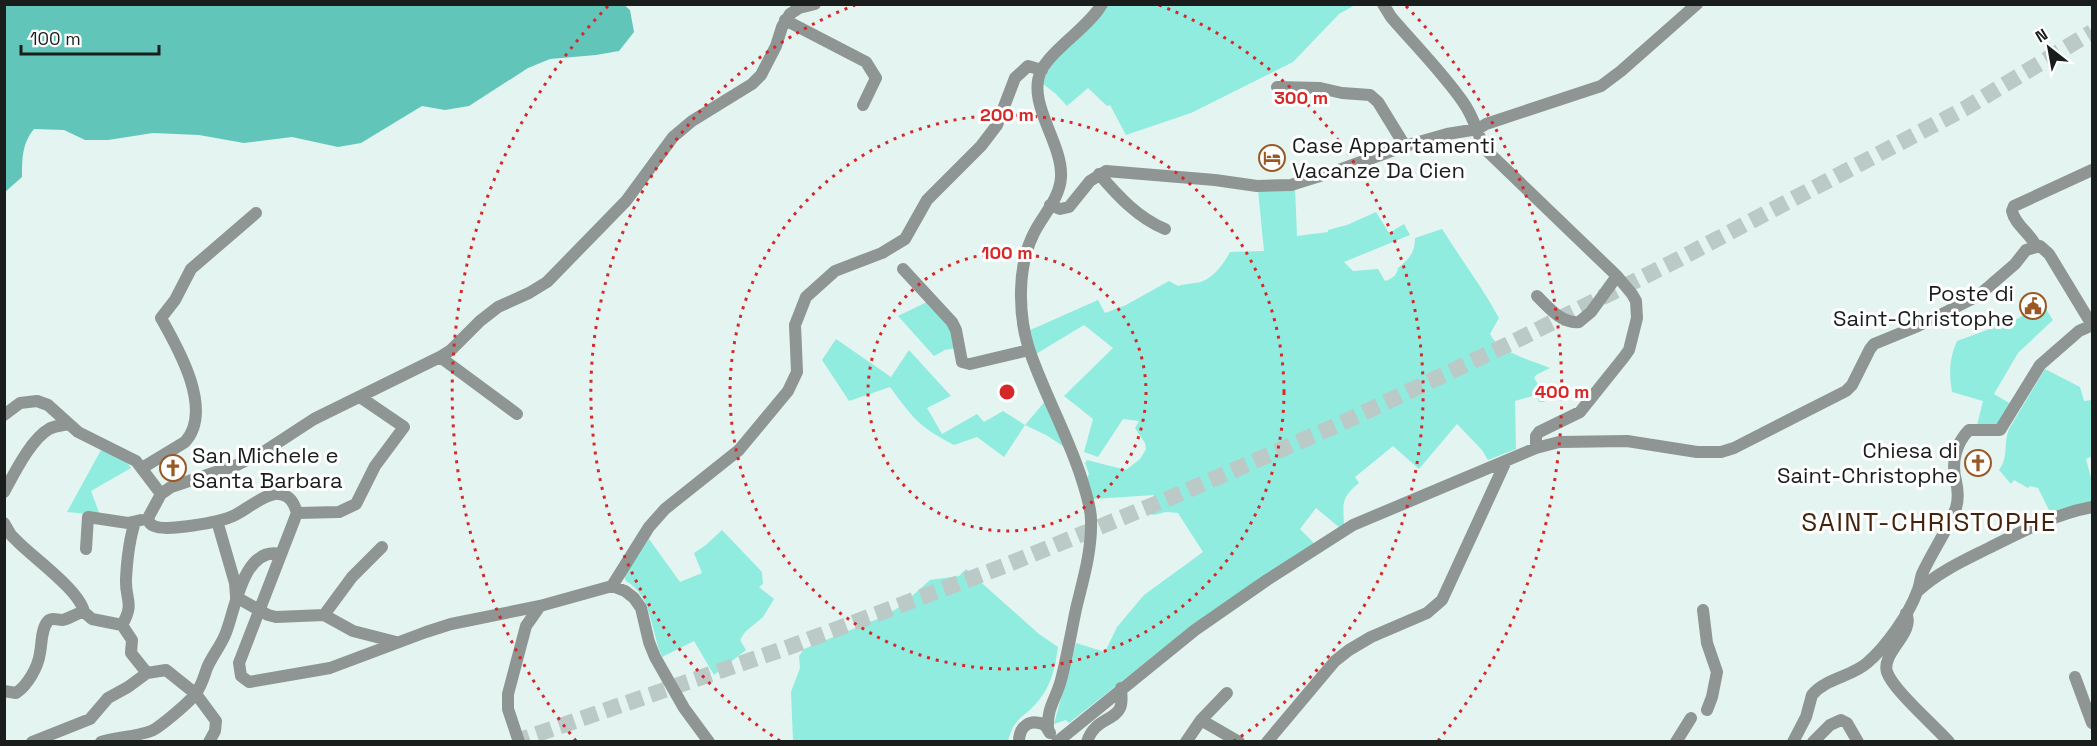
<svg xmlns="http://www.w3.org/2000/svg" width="2097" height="746" viewBox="0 0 2097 746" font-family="'Space Grotesk',sans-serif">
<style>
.green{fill:#90ecdf}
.forest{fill:#61c6b9}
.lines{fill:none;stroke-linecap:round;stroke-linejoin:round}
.highway-tunnel{stroke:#bbc9c7;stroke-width:16;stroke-dasharray:16 8;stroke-linecap:butt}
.minor{stroke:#8e9593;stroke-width:12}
.ring{fill:none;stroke:#d62828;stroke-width:3;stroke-dasharray:3 6}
.labels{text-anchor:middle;stroke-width:6;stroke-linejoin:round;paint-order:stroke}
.poi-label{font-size:22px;fill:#191e1d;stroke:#fff;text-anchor:start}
.quarter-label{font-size:26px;letter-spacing:1.5px;fill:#43230b;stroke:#fff}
.centre{fill:#d62828;stroke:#fff;stroke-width:3}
.ring-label{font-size:18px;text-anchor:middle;font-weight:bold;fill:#d62828;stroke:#fff;stroke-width:6;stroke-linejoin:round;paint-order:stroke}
</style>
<rect width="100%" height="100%" fill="#e4f4f1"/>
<!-- green -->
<path class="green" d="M1108 5H1355L1339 14 1293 62 1191 113 1126 135 1110 105 1107 106 1088 88 1067 106 1056 94 1043 84C1051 51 1089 31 1108 5Z
M1295 187 1297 236 1328 232V230L1347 225 1376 212 1389 233 1404 224 1410 235 1344 262 1353 271 1378 269 1385 281C1392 279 1397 275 1398 268 1409 259 1415 253 1415 238L1442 229C1461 259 1482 287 1499 318L1490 334C1499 353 1532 360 1550 368L1536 375 1534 378 1541 389 1545 402H1539L1536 395 1515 401 1516 449 1488 460 1482 450 1457 424 1419 469 1393 446 1355 477 1359 483C1341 498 1343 502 1344 525L1340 528 1316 508 1300 529 1315 544 1178 637 1069 723 1066 720 1054 724 1076 643 1105 652 1117 627 1144 595 1203 552 1178 513 1166 512 1154 515 1148 513 1154 495 1093 499 1087 478 1089 474 1085 463 1087 460 1126 470 1140 459 1146 449 1145 443 1135 428 1139 421 1123 419 1098 457 1084 452 1093 419 1064 396 1113 348 1084 325 1036 354 1028 331 1098 300 1105 313 1126 305 1169 281 1178 286C1186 283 1197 284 1203 281 1215 276 1224 263 1230 252L1264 251 1258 190Z
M929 301 951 326 957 348 945 350 934 356 898 316Z
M2042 303 2053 320 2018 353 1994 394 2011 404 1997 427 1977 425 1983 401 1952 392C1949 374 1949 359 1957 341L1987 330 1999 322 2003 328Z
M836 339 891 377 909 350 951 396 927 408 942 434 977 414 984 422 1003 411 1025 425 1047 399 1066 448 1046 435 1025 425 1004 457 977 437 954 445C919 427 913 418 890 387L849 401 822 360Z
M2045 369 2080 387 2084 401 2092 400V456L2086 459 2092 482V503L2051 514 2038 488 2030 486 2028 488 2014 480 2011 484 1999 470C2009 457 2003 444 2009 429Z
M101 450 126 461 131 468 91 491 100 515 67 512Z
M722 530 762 572 763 584 759 587 774 599 763 617 745 632 740 640 746 650 714 675 694 641 662 657C651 631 652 596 626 581L624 576 649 539 680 582 702 573 694 553 706 545Z
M966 569 1039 634 1058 647C1055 667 1052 684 1039 700 1024 719 1015 715 1008 741H793L791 692 800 668 799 656 804 649 887 615 902 605 930 580 959 576Z"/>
<!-- forest -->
<path class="forest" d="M623 4 630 10 634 32 619 51 596 55 550 59 528 68 469 106 445 110 422 106 361 143 338 147 292 137 244 143 199 135 153 133 108 140H85L64 130 34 129C22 143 22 159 22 177L5 192V5Z"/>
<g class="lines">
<!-- highway-tunnel -->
<path class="highway-tunnel" d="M514 742 789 647 1004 566 1170 498 1342 423 1513 342 1679 259 1964 109 2092 32"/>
<!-- minor -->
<path class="minor" d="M1383 4 1391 17C1415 45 1442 72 1463 102 1474 117 1477 133 1485 149L1617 276 1632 294 1636 301 1637 318 1629 350 1624 357 1580 412 1539 432 1536 436V448
M785 20 866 62 876 78 863 105
M1277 87 1320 88 1342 93 1370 95 1378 102 1405 146
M1099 174C1118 196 1138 218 1165 229
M1050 205 1060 209 1069 207 1090 181 1106 171 1215 180 1257 186 1291 185 1339 170 1405 146 1447 134 1478 129 1486 124 1601 86 1621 71 1697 4
M2036 246C2030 233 2015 225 2012 211L2014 206 2092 170
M903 269 952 322 956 330 962 362 970 364 1029 350
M1537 296C1549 308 1562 324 1579 322L1591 312 1617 276
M440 357 517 414
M4 415 20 403 37 401 48 405 78 432 136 461 161 494
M142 468 185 442C214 410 178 348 161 318L175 300 191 269 256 213
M4 492C14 474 31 439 49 429 54 426 61 426 67 424
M297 513 339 512 356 504 375 466 404 427 360 397
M217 521 235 583 236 596
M4 523 11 535 18 542C35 559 80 591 84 612
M86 549 88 517 128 523 141 520
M612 586 649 527 665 509 739 450 788 391 797 372 795 325 806 297 835 271 882 253 905 239 927 200 981 146 997 125 1015 78 1028 66 1042 70
M1918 591C1938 572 1965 560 1989 548 2023 531 2055 514 2092 507
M236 597 268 615 276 617 324 615 353 631 396 642
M1703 610 1707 643 1717 672 1712 697 1707 710
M1906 613C1916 633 1881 652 1887 672 1893 690 1934 725 1949 742
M324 615 352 577 382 547
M122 625C135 603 125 600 126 579 127 560 129 540 135 522
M2075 677 2092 723
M4 691 16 693C28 685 38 667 40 653 42 643 41 629 48 621 52 617 57 620 62 620 69 619 76 613 84 612L92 619 122 625 132 640 131 653 147 673 166 670 196 694 216 721 215 731 209 742
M1227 693 1201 720 1239 742
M1048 728C1047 707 1056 699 1061 680 1067 657 1071 633 1076 609 1083 580 1092 551 1091 520 1091 507 1086 493 1082 480 1068 435 1044 394 1029 349 1018 315 1017 266 1034 233 1043 215 1060 198 1061 177 1063 143 1026 103 1041 71 1052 49 1089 27 1102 4
M32 742 90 719 108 698 128 687 147 673
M101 742C117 737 135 737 151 731 159 728 191 701 196 693 202 685 204 676 207 668 212 656 220 647 225 635 235 613 242 546 280 554
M519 742 508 709V694L526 626 540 606
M709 742 684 708 655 657 649 642 641 608 634 598 625 591 612 586 540 606 451 624 426 632 330 668 249 682 241 676 239 663 297 513C294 503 290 495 279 494 266 492 245 511 233 516 220 522 166 532 154 526 149 524 150 523 148 518L161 494 171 487 237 465 265 451 314 419 440 357 451 350 480 321 498 307 529 293 547 282 626 201 673 137 692 121 752 84 761 75 776 46 782 27 790 14 799 8 815 4
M1019 742C1019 726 1030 718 1045 725L1050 733
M1057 742 1195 630 1267 580 1353 525 1536 448 1559 442 1627 441 1697 452H1721L1734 448 1846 391 1852 385 1870 349 1874 344 1918 326 1978 296 2015 264 2026 250 2040 246 2049 254 2092 325
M1087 742C1094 719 1114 721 1120 708 1123 702 1121 694 1121 688
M1186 742 1201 720
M1267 742 1335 661 1349 650 1371 637 1427 613 1442 600 1506 461
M1676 742 1691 718
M1793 742 1806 717 1812 695C1826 678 1851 677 1867 663 1886 647 1909 614 1917 592 1920 586 1920 579 1922 574 1932 552 1947 531 1956 508 1959 498 1958 490 1956 481 1951 463 1956 443 1969 430H2000L2040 365 2079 331 2088 327 2092 320
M1813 742 1830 725 1841 720 1847 723 1858 742"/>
</g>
<!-- distance rings -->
<g class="ring">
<circle cx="1007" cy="392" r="139"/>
<circle cx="1007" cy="392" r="277"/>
<path d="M780 741A416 416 0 0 1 855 5M1159 5A416 416 0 0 1 1234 741"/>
<path d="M576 741A555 555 0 0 1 608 6M1406 6A555 555 0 0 1 1438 741"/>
</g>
<!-- icons -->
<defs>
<symbol id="hotel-ring" viewBox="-11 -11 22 22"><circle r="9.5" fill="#fff" stroke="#9a5825" stroke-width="1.5"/><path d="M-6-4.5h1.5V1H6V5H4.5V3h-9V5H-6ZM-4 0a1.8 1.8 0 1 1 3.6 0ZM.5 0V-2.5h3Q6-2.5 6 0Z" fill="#9a5825"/></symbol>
<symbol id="civic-ring" viewBox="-11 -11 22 22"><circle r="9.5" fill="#fff" stroke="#9a5825" stroke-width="1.5"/><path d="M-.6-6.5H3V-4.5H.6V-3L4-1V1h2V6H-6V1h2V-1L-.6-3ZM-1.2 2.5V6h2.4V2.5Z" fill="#9a5825"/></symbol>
<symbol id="church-ring" viewBox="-11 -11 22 22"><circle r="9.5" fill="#fff" stroke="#9a5825" stroke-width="1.5"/><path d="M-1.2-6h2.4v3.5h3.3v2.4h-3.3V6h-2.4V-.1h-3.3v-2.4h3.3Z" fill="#9a5825"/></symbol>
</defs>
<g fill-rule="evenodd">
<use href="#hotel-ring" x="1257" y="143" width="30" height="30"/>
<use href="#civic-ring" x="2018" y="291" width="30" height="30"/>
<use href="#church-ring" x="1963" y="448" width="30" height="30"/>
<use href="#church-ring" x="158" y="453" width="30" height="30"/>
</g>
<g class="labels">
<!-- poi labels -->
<g class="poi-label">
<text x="1292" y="153">Case Appartamenti<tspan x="1292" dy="25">Vacanze Da Cien</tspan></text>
<text x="2014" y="301" text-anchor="end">Poste di<tspan x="2014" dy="25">Saint-Christophe</tspan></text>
<text x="1958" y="458" text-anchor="end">Chiesa di<tspan x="1958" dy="25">Saint-Christophe</tspan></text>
<text x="192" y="463">San Michele e<tspan x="192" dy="25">Santa Barbara</tspan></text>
</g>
<!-- quarter labels -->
<g class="quarter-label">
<text x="1929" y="531">SAINT-CHRISTOPHE</text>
</g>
</g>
<circle cx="1007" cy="392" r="9" class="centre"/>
<g class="ring-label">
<text x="1301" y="104">300 m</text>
<text x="1007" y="121">200 m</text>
<text x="1007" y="259">100 m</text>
<text x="1562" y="398">400 m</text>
</g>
<!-- border -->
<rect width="2097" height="746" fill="none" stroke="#191e1d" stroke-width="12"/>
<!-- north arrow -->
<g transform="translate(2049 48) rotate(329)" stroke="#ffffff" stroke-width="4.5" paint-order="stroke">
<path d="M0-4.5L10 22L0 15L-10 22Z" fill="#191e1d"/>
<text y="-9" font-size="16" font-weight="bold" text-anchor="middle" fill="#191e1d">N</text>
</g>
<!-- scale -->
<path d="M21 45v9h138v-9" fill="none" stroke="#191e1d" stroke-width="3"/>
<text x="30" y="45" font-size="18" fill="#191e1d" stroke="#ffffff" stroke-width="4.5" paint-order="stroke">100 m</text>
</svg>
